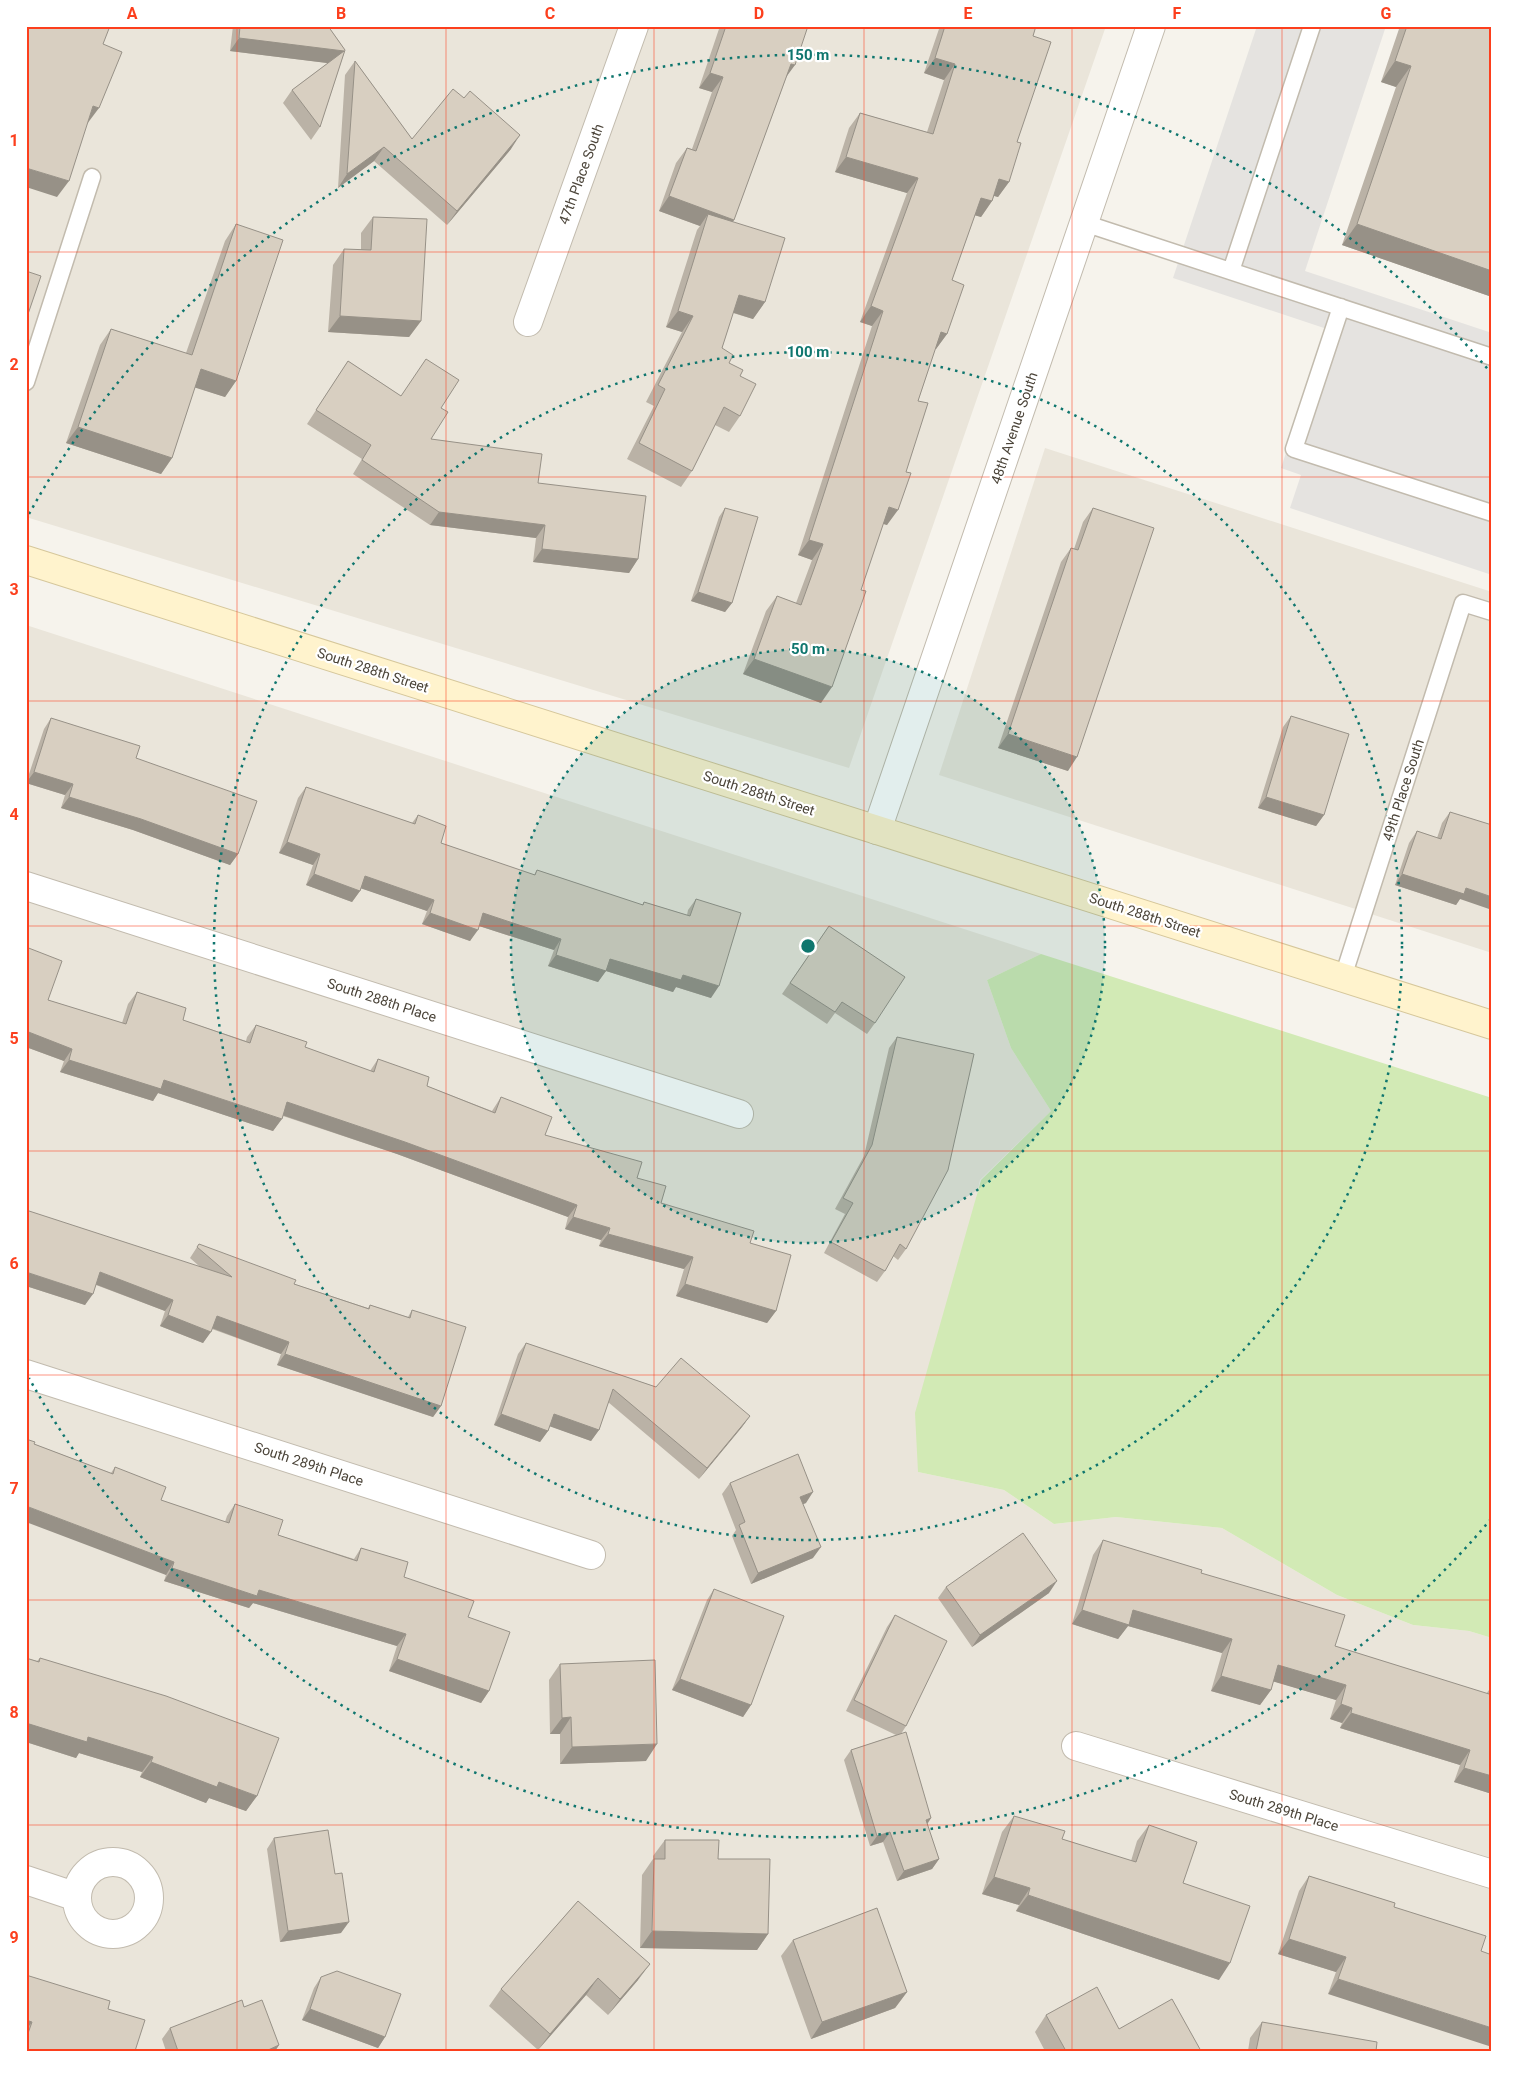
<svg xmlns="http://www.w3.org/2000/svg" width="1518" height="2077" viewBox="0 0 1518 2077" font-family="Roboto,sans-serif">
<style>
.residential{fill:#eae5da}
.green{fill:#d2eab5}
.parking{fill:#e5e3e0}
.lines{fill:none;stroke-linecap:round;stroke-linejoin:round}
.lane-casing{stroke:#c2bbae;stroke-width:19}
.street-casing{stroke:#c2bbae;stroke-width:30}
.secondary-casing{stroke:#d6c79b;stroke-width:30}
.lane{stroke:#fff;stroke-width:16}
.street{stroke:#fff;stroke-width:28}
.secondary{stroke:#fff3cd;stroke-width:28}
.wall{fill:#bab2a6}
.shaded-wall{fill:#979187}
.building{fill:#d8cfc1;stroke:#979187}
.grid{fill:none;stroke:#fc3f1d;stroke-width:1;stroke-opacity:0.55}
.ring{fill:none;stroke:#0f766e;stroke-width:2.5;stroke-dasharray:2.5 5}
.labels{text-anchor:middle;stroke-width:4.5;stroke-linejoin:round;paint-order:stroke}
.street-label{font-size:14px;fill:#4b4439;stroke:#fff}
.centre{fill:#0f766e;stroke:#fff;stroke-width:2.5}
.ring-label{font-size:15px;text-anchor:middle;font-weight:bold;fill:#0f766e;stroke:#fff;stroke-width:4.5;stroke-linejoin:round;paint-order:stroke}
.neatline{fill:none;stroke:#fc3f1d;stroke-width:2}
.grid-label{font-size:16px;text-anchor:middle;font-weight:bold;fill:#fc3f1d}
</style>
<rect width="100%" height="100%" fill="#f6f3ec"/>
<!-- residential -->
<path class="residential" d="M26 26H1106L849 768 26 517Z
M1045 448 1492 592V953L939 775Z
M26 625 1041 954 987 980 1011 1048 1051 1111 980 1180 918 1472 1004 1490 1054 1524 1116 1517 1222 1528 1337 1595 1413 1625 1469 1631 1492 1638V2051H26Z"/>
<!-- green -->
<path class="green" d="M1041 954 1492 1098V1638L1469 1631 1413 1625 1337 1595 1222 1528 1116 1517 1054 1524 1004 1490 918 1472 915 1413 981 1180 1051 1111 1011 1048 987 980Z"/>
<!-- parking -->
<path class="parking" d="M1257 26H1386L1305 271 1492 333V575L1290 508 1301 475 1281 468 1327 329 1173 278Z"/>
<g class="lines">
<defs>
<path id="lane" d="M1084 223 1492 357
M1231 271 1312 26
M1341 307 1294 449 1492 513
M26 382 92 177
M1343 977 1463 603 1492 612"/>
<path id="street" d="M528 322 634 26
M877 830 1151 26
M26 886 739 1114
M26 1374 591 1555
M1076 1746 1492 1874
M77 1898a36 36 0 1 1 72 0a36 36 0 1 1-72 0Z
M26 1880 77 1897"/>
<path id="secondary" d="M26 560 1492 1025"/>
</defs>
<!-- lane casing -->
<use href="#lane" class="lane-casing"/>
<!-- street casing -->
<use href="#street" class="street-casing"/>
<!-- secondary casing -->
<use href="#secondary" class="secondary-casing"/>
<!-- lane -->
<use href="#lane" class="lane"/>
<!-- street -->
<use href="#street" class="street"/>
<!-- secondary -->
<use href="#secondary" class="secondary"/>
</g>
<!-- wall -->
<path class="wall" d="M233 26H328L345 50 320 127 311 140 283 103 292 90 328 63 230 51Z
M720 26H808L786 78 733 222 765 302 753 319 733 313 722 348 729 363 740 376V416L729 432 715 425 692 471 681 487 627 459 654 406 646 402 682 332 666 327 697 230 700 226 659 211 676 163 687 148 692 149 712 92 699 88Z
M940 26H1036L1033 36 1017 142 1009 182 998 197 994 196 992 201 981 217 975 215 952 280 947 334 936 349H935L918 401 887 525 883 524 821 703 743 674 766 611 777 596 796 603 812 560 798 555 872 326 860 322 907 193 835 172 849 128 860 113 927 132 944 80 924 73Z
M1400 26H1492V297L1342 245 1396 87 1381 82Z
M355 61 412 139 464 98 511 149 447 225 374 161 338 188 345 75Z
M373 217 421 321 409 337 328 332 333 265 344 249 361 250V233Z
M236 224V381L225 397 195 387 172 458 161 474 66 443 100 345 111 329 186 353 225 241Z
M348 361 401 396 441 408 431 439 538 483 638 559 629 573 533 562 536 538 430 525 353 474 362 459 307 424Z
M725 508 732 603 725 612 691 601 719 517Z
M1093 508 1068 771 998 748 1061 562 1071 548 1074 549 1083 522Z
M1291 716 1324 815 1316 826 1258 808 1283 727Z
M51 718 136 758 238 854 230 865 133 830 61 808 65 795 26 783 44 729Z
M306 787 412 823 418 815 441 843 534 875 537 870 642 905 644 902 687 915 688 910 696 899 711 998 676 987 673 992 606 971 598 982 548 966 554 950 479 926 470 941 422 924 427 911 361 888 360 891 352 902 306 885 313 865 279 853 298 798Z
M1450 812 1460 899 1456 905 1395 885 1409 843 1417 831 1437 838 1442 823Z
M829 926 875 1023 867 1034 835 1013 827 1024 782 994Z
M26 947 48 1000 122 1023 128 1004 137 992 183 1020 246 1041 247 1037 256 1025 305 1047 370 1071 378 1059 427 1086 492 1111 501 1097 545 1135 637 1178 661 1203 750 1243 776 1311 767 1323 676 1296 684 1269 599 1246 601 1240 565 1229 568 1217 397 1154 283 1116 273 1131 158 1093 153 1101 60 1072 64 1061 26 1047Z
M897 1037 906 1249 898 1260 893 1256 885 1271 877 1282 824 1253 845 1214 835 1209 864 1156 889 1048Z
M199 1244 294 1284 368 1308 370 1305 408 1317 412 1310 441 1406 433 1417 277 1365 281 1354 212 1329 203 1343 160 1326 165 1311 96 1285 85 1305 26 1286 199 1266 190 1258Z
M526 1343 656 1387 750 1416 742 1427 699 1479 608 1402 599 1430 591 1441 550 1426 548 1431 540 1442 494 1425 518 1354Z
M34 1444 111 1473 115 1467 161 1500 225 1522 227 1516 235 1504 278 1535 354 1559 361 1548 404 1577 468 1617 489 1691 481 1703 389 1671 397 1646 253 1603 249 1608 164 1581 166 1575Z
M730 1483 806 1503 803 1504 813 1558 751 1584 732 1536 736 1530 722 1494Z
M1103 1540 1201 1573 1335 1646 1486 1694 1492 1686V1794L1454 1782 1460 1765 1340 1728 1342 1723 1330 1719 1336 1700 1273 1681 1271 1690 1260 1705 1211 1691 1222 1653 1128 1626 1118 1639 1072 1624 1093 1555Z
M946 1587 1049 1593 972 1647 938 1598Z
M714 1589 751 1705 743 1717 672 1690 707 1600Z
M895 1615 906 1726 901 1734 931 1818 927 1825 939 1859 932 1869 897 1881 883 1842 870 1846 844 1760 851 1750 896 1735 846 1711 887 1627Z
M26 1658 37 1661 40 1658 257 1796 246 1811 209 1798 206 1803 140 1777 142 1772 79 1753 76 1758 26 1742Z
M560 1664 646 1761 560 1764V1734H550L549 1680Z
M1014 1816 1062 1839 1131 1861 1137 1841 1149 1825 1183 1883 1219 1980 1016 1911 1019 1905 982 1894 1002 1832Z
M274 1838 341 1933 280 1942 267 1849Z
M665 1840 718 1859 768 1934 757 1950 640 1948 642 1875 653 1859V1856Z
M1309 1876 1395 1903 1328 1994 1336 1972 1278 1954 1299 1891Z
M578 1901 638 1980 608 2015 586 1995 538 2050 489 2006 501 1989Z
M793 1940 907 1992 895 2008 811 2039 781 1956Z
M26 1975 108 2009 26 2051Z
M321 1977 385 2037 378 2048 302 2020 314 1988Z
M244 2007 279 2045 275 2051H166L162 2039 170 2028Z
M1046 2015 1119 2029 1201 2051H1045L1035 2032Z
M1262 2022 1376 2051H1248L1250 2038Z"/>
<!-- shaded-wall -->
<path class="shaded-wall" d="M239 38 344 51 335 64 230 51Z
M935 58 955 64 944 80 924 73Z
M1395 61 1411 66 1396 87 1381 82Z
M791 64 795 65 784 80Z
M710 73 723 77 712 92 699 88Z
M93 106 99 108 87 124Z
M520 135 511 149 447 225 457 211Z
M384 147 374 161 338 188 347 174Z
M846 157 918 178 907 193 835 172Z
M26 168 69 181 57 197 26 187Z
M999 179 1009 182 998 197 988 194Z
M669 196 734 220 723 235 708 214 700 226 659 211Z
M981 198 992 201 981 217 970 214Z
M1357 224 1492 271V297L1342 245Z
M739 295 765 302 753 319 728 311Z
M871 306 883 311 872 326 860 322Z
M678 311 693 316 682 332 666 327Z
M340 316 421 321 409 337 328 332Z
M941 332 947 334 936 349 930 347Z
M201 369 236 381 225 397 190 386Z
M78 427 172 458 161 474 66 443Z
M889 507 898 510 887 525 878 522Z
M439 512 545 525 536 538 430 525Z
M809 540 823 544 812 560 798 555Z
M542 549 638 559 629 573 533 562Z
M698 592 732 603 725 612 691 601Z
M754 659 832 687 821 703 743 674Z
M1008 734 1077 757 1068 771 998 748Z
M34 772 73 784 65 795 26 783Z
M69 797 141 819 238 854 230 865 133 830 61 808Z
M1266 797 1324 815 1316 826 1258 808Z
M287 842 320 854 313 865 279 853Z
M314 874 360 891 352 902 306 885Z
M1402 874 1466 888 1492 897V910L1460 899 1456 905 1395 885Z
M365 876 434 900 427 911 357 887Z
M430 913 478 930 470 941 422 924Z
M483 913 561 939 554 950 476 925Z
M556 955 610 959 683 975 719 986 711 998 676 987 673 992 606 971 598 982 548 966Z
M26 1031 72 1049 64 1061 26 1047Z
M69 1060 164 1080 282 1119 273 1131 158 1093 153 1101 60 1072Z
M287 1102 405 1142 577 1205 568 1217 397 1154 279 1114Z
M573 1217 610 1228 601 1240 565 1229Z
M608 1234 693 1257 684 1269 599 1246Z
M26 1272 93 1294 85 1305 26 1286Z
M100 1272 173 1300 165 1311 92 1283Z
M685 1284 776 1311 767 1323 676 1296Z
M168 1315 211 1332 203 1343 160 1326Z
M217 1316 289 1342 281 1354 209 1327Z
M285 1354 441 1406 433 1417 277 1365Z
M501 1414 548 1431 540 1442 494 1425Z
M554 1414 599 1430 591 1441 546 1425Z
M750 1416 742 1427 699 1479 707 1468Z
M813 1492 806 1503 793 1508 800 1497Z
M26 1506 174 1562 166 1575 26 1522Z
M821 1547 813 1558 751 1584 758 1573Z
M172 1568 259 1590 406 1634 397 1646 253 1603 249 1608 164 1581Z
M1057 1581 1049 1593 972 1647 980 1635Z
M1082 1610H1133L1232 1639 1222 1653 1128 1626 1118 1639 1072 1624Z
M397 1659 489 1691 481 1703 389 1671Z
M1278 1665 1346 1685 1336 1700 1268 1680Z
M1221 1676 1271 1690 1260 1705 1211 1691Z
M680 1679 751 1705 743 1717 672 1690Z
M1341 1704 1352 1708 1342 1723 1330 1719Z
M1351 1713 1470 1750 1460 1765 1340 1728Z
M571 1717 560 1734H550L562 1718Z
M26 1723 88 1737 153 1757 142 1772 79 1753 76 1758 26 1742Z
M657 1744 646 1761 560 1764 572 1747Z
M151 1762 219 1782 257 1796 246 1811 209 1798 206 1803 140 1777Z
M1464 1768 1492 1776V1794L1454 1782Z
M931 1818 924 1828 926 1820Z
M890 1832 883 1842 870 1846 877 1836Z
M939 1859 932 1869 897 1881 904 1871Z
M994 1877 1030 1888 1019 1905 982 1894Z
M1028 1895 1230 1963 1219 1980 1016 1911Z
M349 1922 341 1933 280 1942 288 1931Z
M652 1931 768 1934 757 1950 640 1948Z
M1289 1939 1346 1957 1336 1972 1278 1954Z
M650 1964 638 1980 608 2015 620 1999Z
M598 1978 586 1995 538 2050 550 2034Z
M1338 1979 1492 2028V2047L1328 1994Z
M907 1992 895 2008 811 2039 822 2022Z
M310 2009 385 2037 378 2048 302 2020Z
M26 2020 32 2022 26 2030Z
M279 2045 275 2051H266Z"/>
<!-- building -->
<path class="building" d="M26 26H110L103 44 122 52 99 108 93 106 69 181 26 168Z
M240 26H328L345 50 320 127 292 90 344 51 239 38Z
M726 26H808L795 65 791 64 734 220 669 196 687 148 696 151 723 77 710 73Z
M945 26H1036L1033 36 1051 42 1017 142 1021 143 1009 182 999 179 992 201 981 198 952 280 964 285 947 334 941 332 918 401 928 403 906 472 911 473 898 510 889 507 861 590 866 591 832 687 754 659 777 596 801 605 823 544 809 540 883 311 871 306 918 178 846 157 860 113 933 134 955 64 935 58Z
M1407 26H1492V271L1357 224 1411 66 1395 61Z
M355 61 412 139 453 89 464 98 470 91 520 135 457 211 384 147 347 174Z
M708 214 785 238 765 302 739 295 722 348 733 355 729 363 743 370 740 376 756 384 740 416 724 407 692 471 639 443 665 389 658 385 693 316 678 311Z
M373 217 427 219 421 321 340 316 344 249 371 250Z
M236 224 283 240 236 381 201 369 172 458 78 427 111 329 192 355Z
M26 271 41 276 26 320Z
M426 359 459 380 441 408 448 412 431 439 542 454 538 483 646 496 638 559 542 549 545 525 439 512 362 460 371 445 316 410 348 361 401 396Z
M725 508 758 517 732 603 698 592Z
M1093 508 1154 528 1077 757 1008 734 1071 548 1078 550Z
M1291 716 1349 734 1324 815 1266 797Z
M51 718 140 746 136 758 257 801 238 854 141 819 69 797 73 784 34 772Z
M306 787 415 824 418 815 446 826 441 843 535 875 537 870 643 905 644 902 690 916 696 899 741 913 719 986 683 975 681 980 610 959 606 971 556 955 561 939 483 913 478 930 430 913 434 900 365 876 360 891 314 874 320 854 287 842Z
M1450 812 1492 825V897L1466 888 1464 894 1402 874 1417 831 1441 839Z
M829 926 905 977 875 1023 842 1002 835 1012 790 983Z
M26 947 62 961 48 1000 126 1024 137 992 186 1008 183 1020 250 1043 256 1025 307 1042 305 1047 374 1072 378 1059 429 1077 427 1086 495 1113 501 1097 552 1117 545 1135 642 1162 637 1178 666 1186 661 1203 754 1231 750 1243 791 1255 776 1311 685 1284 693 1257 608 1234 610 1228 573 1217 577 1205 405 1142 287 1102 282 1119 164 1080 161 1089 69 1060 72 1049 26 1031Z
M897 1037 974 1054 948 1170 906 1249 900 1244 885 1271 831 1242 853 1203 843 1198 872 1145Z
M26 1210 232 1277 197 1247 199 1244 296 1280 294 1284 369 1309 370 1305 410 1318 412 1310 466 1327 441 1406 285 1354 289 1342 217 1316 211 1332 168 1315 173 1300 100 1272 93 1294 26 1272Z
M526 1343 656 1387 681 1358 750 1416 707 1468 613 1389 599 1430 554 1414 548 1431 501 1414Z
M26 1439 35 1442 34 1444 113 1474 115 1467 166 1487 161 1500 229 1523 235 1504 283 1520 278 1535 357 1561 361 1548 408 1562 404 1577 474 1601 468 1617 510 1632 489 1691 397 1659 406 1634 259 1590 257 1596 172 1568 174 1562 26 1506Z
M798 1454 813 1492 800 1497 821 1547 758 1573 739 1525 745 1522 730 1483Z
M1023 1533 1057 1581 980 1635 946 1587Z
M1103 1540 1202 1570 1201 1573 1345 1615 1335 1646 1489 1694 1492 1686V1776L1464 1768 1470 1750 1351 1713 1352 1708 1341 1704 1346 1685 1278 1665 1271 1690 1221 1676 1232 1639 1133 1610 1129 1625 1082 1610Z
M714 1589 784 1616 751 1705 680 1679Z
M895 1615 947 1641 906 1726 854 1700Z
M26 1658 39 1662 40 1658 166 1696 279 1738 257 1796 219 1782 217 1787 151 1762 153 1757 88 1737 87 1742 26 1723Z
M655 1660 657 1744 572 1747 571 1717 562 1718 560 1664Z
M906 1732 931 1818 926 1820 939 1859 904 1871 890 1832 877 1836 851 1750Z
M1014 1816 1065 1831 1062 1839 1136 1862 1149 1825 1197 1842 1183 1883 1250 1906 1230 1963 1028 1895 1030 1888 994 1877Z
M328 1830 335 1874 342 1873 349 1922 288 1931 274 1838Z
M665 1840H719L718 1859H770L768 1934 652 1931 654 1859H665Z
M1309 1876 1395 1903 1394 1907 1486 1936 1481 1951 1492 1955V2028L1338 1979 1346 1957 1289 1939Z
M578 1901 650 1964 620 1999 598 1978 550 2034 501 1989Z
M877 1908 907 1992 822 2022 793 1940Z
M337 1971 401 1994 385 2037 310 2009 321 1977Z
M26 1975 110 2001 108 2009 145 2020 135 2051H26V2039L32 2022 26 2020Z
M1097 1987 1119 2029 1172 1999 1201 2051H1066L1046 2015Z
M242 2000 244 2007 262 2000 279 2045 266 2051H178L170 2028Z
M1262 2022 1377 2042 1376 2051H1256Z
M821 2050 843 2051H821Z"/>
<!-- grid -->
<path class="grid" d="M237 26V2051M446 26V2051M654 26V2051M864 26V2051M1072 26V2051M1282 26V2051M26 252H1492M26 477H1492M26 701H1492M26 926H1492M26 1151H1492M26 1375H1492M26 1600H1492M26 1825H1492"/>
<!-- distance rings -->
<circle cx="808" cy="946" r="297" fill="#0f766e" fill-opacity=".12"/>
<g class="ring">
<circle cx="808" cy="946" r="297"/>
<circle cx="808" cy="946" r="594"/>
<path d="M1491 1519A891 891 0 0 1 29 1378M29 514A891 891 0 0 1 1491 373"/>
</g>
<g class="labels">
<!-- street labels -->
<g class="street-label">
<text transform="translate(581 174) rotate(-70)" y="5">47th Place South</text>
<text transform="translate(1014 428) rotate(-71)" y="5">48th Avenue South</text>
<text transform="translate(373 670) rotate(18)" y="5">South 288th Street</text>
<text transform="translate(1403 790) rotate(-72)" y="5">49th Place South</text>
<text transform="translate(759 793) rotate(18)" y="5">South 288th Street</text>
<text transform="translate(1145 915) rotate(18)" y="5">South 288th Street</text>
<text transform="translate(382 1000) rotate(18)" y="5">South 288th Place</text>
<text transform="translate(309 1464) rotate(18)" y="5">South 289th Place</text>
<text transform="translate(1284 1810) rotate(17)" y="5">South 289th Place</text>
</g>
</g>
<circle cx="808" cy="946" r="8" class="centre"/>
<g class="ring-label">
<text x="808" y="60">150 m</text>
<text x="808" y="357">100 m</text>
<text x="808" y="654">50 m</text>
</g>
<!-- border -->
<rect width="1518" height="2077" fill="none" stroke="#ffffff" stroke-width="55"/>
<rect x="28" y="28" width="1462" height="2022" class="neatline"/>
<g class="grid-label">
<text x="132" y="19">A</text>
<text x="341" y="19">B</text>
<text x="550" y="19">C</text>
<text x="759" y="19">D</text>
<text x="968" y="19">E</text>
<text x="1177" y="19">F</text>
<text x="1386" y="19">G</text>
<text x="14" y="146">1</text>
<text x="14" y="370">2</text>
<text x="14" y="595">3</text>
<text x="14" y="820">4</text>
<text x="14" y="1044">5</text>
<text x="14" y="1269">6</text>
<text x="14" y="1494">7</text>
<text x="14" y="1718">8</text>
<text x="14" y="1943">9</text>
</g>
</svg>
